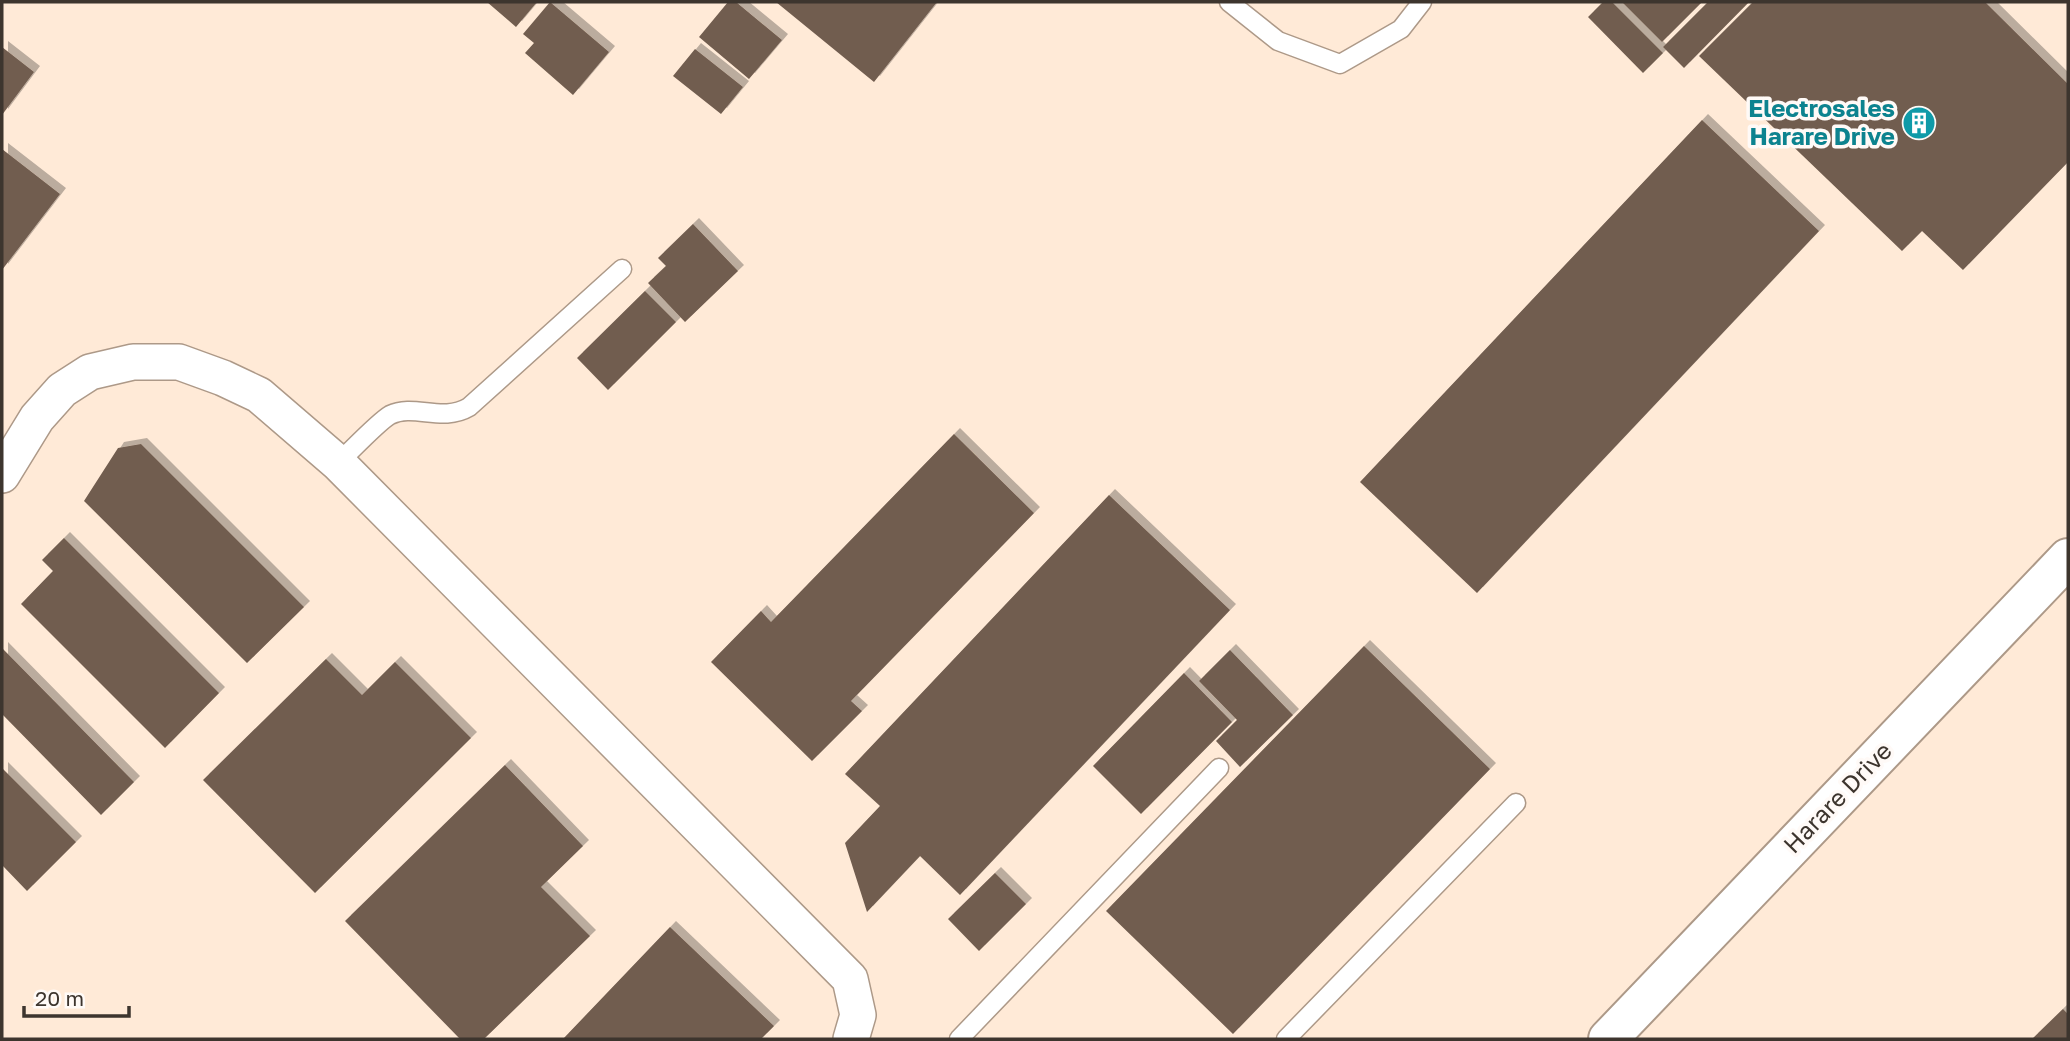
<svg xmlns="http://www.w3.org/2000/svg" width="2070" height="1041" viewBox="0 0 2070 1041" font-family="'Golos Text',sans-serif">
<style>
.building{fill:#715d4f;filter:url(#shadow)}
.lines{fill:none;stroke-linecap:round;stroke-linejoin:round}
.service-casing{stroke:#ad9988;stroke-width:21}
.minor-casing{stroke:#ad9988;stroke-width:38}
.primary-casing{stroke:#ad9988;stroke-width:42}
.service{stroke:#fff;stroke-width:18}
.minor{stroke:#fff;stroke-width:35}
.primary{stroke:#fff;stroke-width:38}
.labels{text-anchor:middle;stroke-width:7;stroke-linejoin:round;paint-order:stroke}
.culture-label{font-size:24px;font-weight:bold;fill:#0d838f;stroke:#fffaf7;text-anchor:end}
.street-label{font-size:24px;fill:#3d352e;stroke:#fffaf7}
</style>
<defs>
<filter id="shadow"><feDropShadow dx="6" dy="-6" stdDeviation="0" flood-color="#0004"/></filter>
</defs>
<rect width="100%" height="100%" fill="#ffead7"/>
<!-- building -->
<path class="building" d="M487 2H537L516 27Z
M550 2 609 52 573 95 525 53 534 43 523 34Z
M728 2H736L782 40 749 79 699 37Z
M776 2H937L874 82Z
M1603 2H1612L1663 53 1643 73 1588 17Z
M1622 2H1702L1662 42Z
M1708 2H1749L1684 68 1663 47Z
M1753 2H1985L2068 84V162L1963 270 1922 231 1902 251 1699 56Z
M2 47 34 72 2 115Z
M695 49 743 87 721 114 673 76Z
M1702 120 1819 231 1477 593 1360 482Z
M2 149 60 194 2 270Z
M693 224 738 271 685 322 648 283 666 266 658 258Z
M645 291 676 322 608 390 577 358Z
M954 434 1034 513 851 701 862 711 812 761 711 662 761 611 771 622Z
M141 444 304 607 247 663 84 501 118 448Z
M1109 495 1230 610 960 895 920 856 867 912 845 843 880 806 845 774Z
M64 538 219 693 165 748 21 604 53 571 42 560Z
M1364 646 1490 769 1233 1034 1106 911Z
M2 648 134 782 101 815 2 714Z
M1230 650 1293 715 1240 767 1216 741 1237 720 1199 681Z
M326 659 362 695 395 662 471 738 315 893 203 780Z
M1184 673 1232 722 1141 814 1093 766Z
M505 765 583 846 541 887 590 936 484 1039H460L345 921Z
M2 768 76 842 27 891 2 865Z
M995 873 1026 904 979 951 948 919Z
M670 927 774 1026 761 1039H563Z
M2063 1009 2068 1014V1039H2032Z"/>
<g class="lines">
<defs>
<path id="service" d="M1229 2 1278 41 1340 64 1401 29 1422 2
M338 463C350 452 378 422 390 415 414 403 442 423 469 407L622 269
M959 1039 1219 768
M1286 1039 1516 803"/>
<path id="minor" d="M2 475 37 418 62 390 90 372 133 362H179L223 378 259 395 338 463 850 979 858 1015 851 1039"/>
<path id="primary" d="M1608 1039 2068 558"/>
</defs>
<!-- service casing -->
<use href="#service" class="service-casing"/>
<!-- minor casing -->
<use href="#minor" class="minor-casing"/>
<!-- primary casing -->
<use href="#primary" class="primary-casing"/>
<!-- service -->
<use href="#service" class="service"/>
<!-- minor -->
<use href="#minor" class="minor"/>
<!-- primary -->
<use href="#primary" class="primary"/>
</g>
<!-- icons -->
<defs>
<symbol id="building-disc" viewBox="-11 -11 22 22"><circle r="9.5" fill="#0f9aa8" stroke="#fffaf7"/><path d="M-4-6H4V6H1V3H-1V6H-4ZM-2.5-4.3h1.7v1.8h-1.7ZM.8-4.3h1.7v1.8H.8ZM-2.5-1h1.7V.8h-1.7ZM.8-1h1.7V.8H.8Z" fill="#fff"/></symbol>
</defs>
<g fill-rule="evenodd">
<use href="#building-disc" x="1900" y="104" width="38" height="38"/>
</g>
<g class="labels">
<!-- culture labels -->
<g class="culture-label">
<text x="1895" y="117">Electrosales<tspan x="1895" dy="28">Harare Drive</tspan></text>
</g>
<!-- street labels -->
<g class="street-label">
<text transform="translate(1838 798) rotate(-46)" y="8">Harare Drive</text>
</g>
</g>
<!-- border -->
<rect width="2070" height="1041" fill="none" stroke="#3d352e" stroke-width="7"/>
<!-- scale -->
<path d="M24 1006v10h105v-10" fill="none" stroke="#3d352e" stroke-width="3.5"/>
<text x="35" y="1006" font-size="21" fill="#3d352e" stroke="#fffaf7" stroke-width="5" paint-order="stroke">20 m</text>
</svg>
